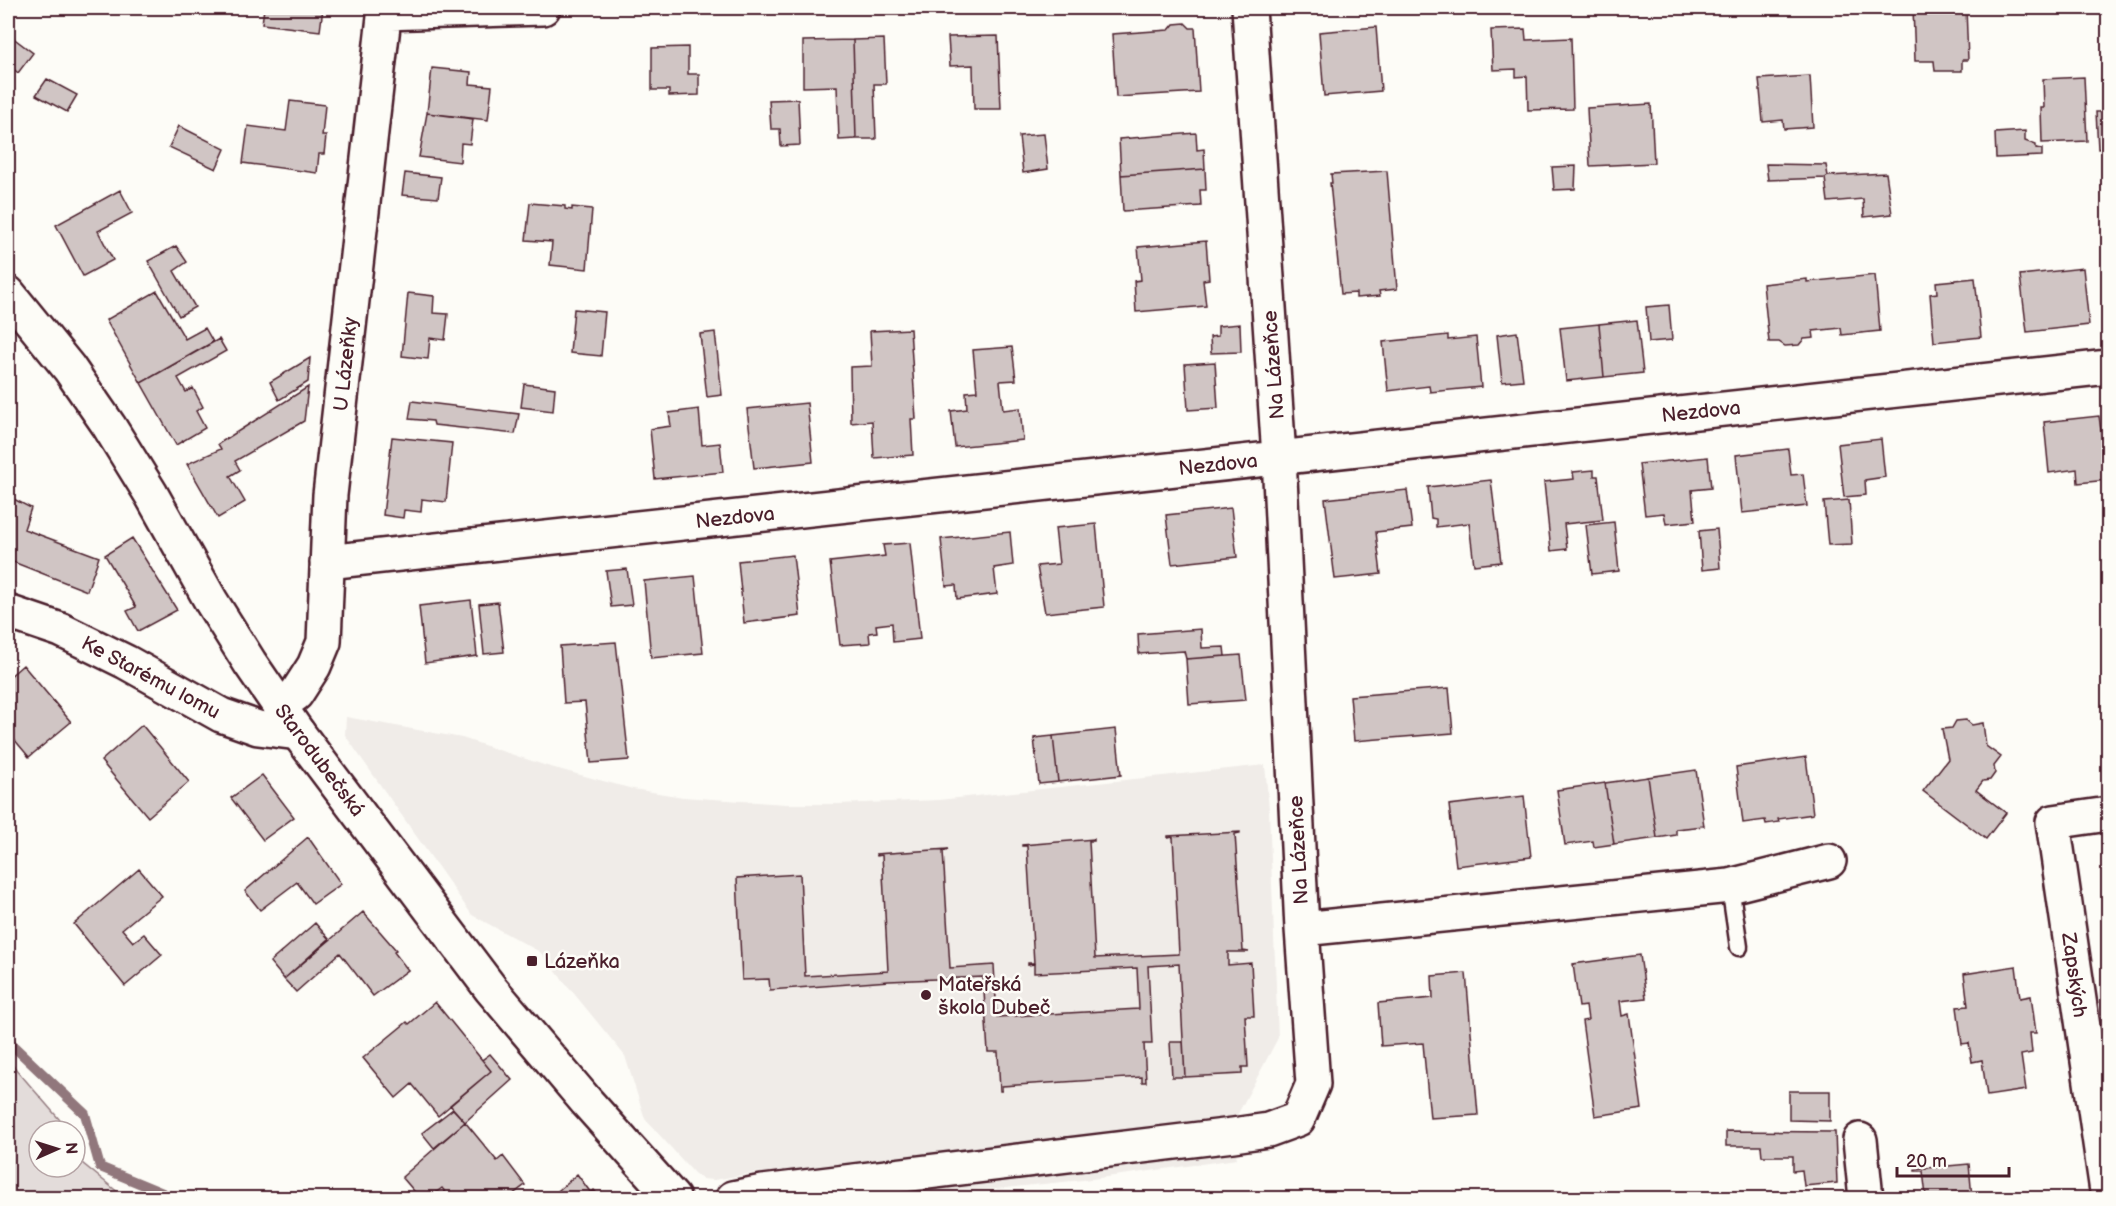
<svg xmlns="http://www.w3.org/2000/svg" width="2116" height="1206" viewBox="0 0 2116 1206" font-family="'Balsamiq Sans',sans-serif">
<style>
.built{fill:#f0ece8}
.green{fill:#e3dcda;stroke:#967e82;stroke-width:1.5}
.lines{fill:none;stroke-linecap:round;stroke-linejoin:round}
.stream{stroke:#91777b;stroke-width:10}
.building{fill:#d0c5c4;stroke:#4a1f2b;stroke-width:1.5}
.lane-casing{stroke:#4a1f2b;stroke-width:21}
.street-casing{stroke:#4a1f2b;stroke-width:38}
.secondary-casing{stroke:#4a1f2b;stroke-width:38}
.lane{stroke:#fdfcf7;stroke-width:16}
.street{stroke:#fdfcf7;stroke-width:33}
.secondary{stroke:#fdfcf7;stroke-width:33}
.poi-dot{fill:#4a1f2b;stroke:#fdfcf7;stroke-width:2}
.labels{text-anchor:middle;stroke-width:5;stroke-linejoin:round;paint-order:stroke}
.street-label{font-size:20px;fill:#4a1f2b;stroke:#fdfcf7}
.poi-label{font-size:20px;fill:#4a1f2b;stroke:#fdfcf7;text-anchor:start}
</style>
<rect width="100%" height="100%" fill="#fdfcf7"/>
<filter id="ink" filterUnits="userSpaceOnUse"><feTurbulence type="fractalNoise" baseFrequency=".0167" numOctaves="2"/><feDisplacementMap in="SourceGraphic" scale="12" xChannelSelector="R" yChannelSelector="G"/><feConvolveMatrix kernelMatrix="1 2 1 2 8 2 1 2 1" color-interpolation-filters="sRGB"/></filter>
<g filter="url(#ink)">
<!-- built -->
<path class="built" d="M346 717 462 738 547 766 633 789 683 797 786 804H838L939 800 1265 765 1269 809 1278 1038 1232 1125 1237 1159 1092 1179 908 1198H764L760 1172 714 1180 702 1179 694 1173 645 1119 625 1056 540 952 472 915 345 735Z"/>
<!-- green -->
<path class="green" d="M8 1060 59 1119 66 1131H39V1167H75V1150L82 1163 125 1198H8Z"/>
<g class="lines">
<!-- stream -->
<path class="stream" d="M8 1041 85 1114 100 1167 175 1198"/>
</g>
<!-- building -->
<path class="building" d="M264 8H323L320 31 262 24Z
M1913 8H1966L1968 60H1962V71H1935L1934 61H1915Z
M1185 23 1190 28H1195L1199 92 1116 97 1112 34 1169 30 1174 24Z
M1376 27 1381 91 1324 96 1319 32Z
M1525 29 1526 40 1571 38 1573 109 1528 110 1527 76 1516 77V69L1493 70 1491 30Z
M8 34 33 53 18 73 8 64Z
M998 36 1001 109H974L973 65 950 66 948 37Z
M884 39 886 84H874L876 139H856L853 40Z
M853 40 856 139 839 140 837 86 803 87V41Z
M688 47V74H699V95L669 96V90H652V48Z
M432 68 471 72 470 84 492 86 488 120 427 113Z
M1810 76 1813 127 1784 129 1783 120 1763 122 1759 79Z
M2084 77 2087 141 2042 143 2041 108H2044L2043 79Z
M47 79 77 95 67 112 36 95Z
M798 99 800 145 781 146 780 129H771L769 100Z
M290 101 325 105 322 136H326L324 154H319L317 173 243 163 248 126 286 131Z
M1651 104 1654 163 1590 166 1587 108Z
M2096 112H2108V148L2098 149Z
M427 113 473 119 470 144 461 143 460 162 419 157Z
M179 126 225 149 216 169 169 147Z
M2025 131V141L2036 145V148L2042 149V156L1996 158 1995 133Z
M1196 133 1197 150 1204 149 1205 169 1121 175 1119 139Z
M1044 134 1048 169 1023 173 1019 136Z
M1766 164 1826 165 1828 176 1825 178 1768 180Z
M1576 166 1575 189 1554 190 1552 167Z
M1205 169 1206 190H1200L1201 206 1123 211 1121 175Z
M1387 171 1397 289 1379 291 1380 296 1356 298V293L1341 294 1330 183H1332L1331 174Z
M405 173 441 177 438 198 402 195Z
M1886 173 1892 214 1864 217 1863 199 1828 202 1825 178 1828 176Z
M120 190 132 213 98 231 113 260 83 276 56 225Z
M530 203 565 206V209L572 210V207L592 209 587 269 550 265 552 242 526 240Z
M1206 241 1209 279 1203 280 1206 306 1136 312 1134 281 1141 280 1138 247Z
M176 246 187 262 174 271 195 307 179 316 148 261Z
M2083 268 2089 325 2027 332 2020 275Z
M1875 275 1880 331 1842 335 1841 328 1813 331 1814 338 1804 339 1799 345 1785 346 1779 342H1769L1763 284 1807 279V282Z
M1975 278 1981 337 1934 342 1930 294 1937 293 1936 282Z
M157 291 185 339 205 328 213 342 141 383 106 320Z
M408 293 434 296 433 313 448 314 445 340 430 338 428 359 402 356Z
M1669 305 1672 340 1649 342 1646 307Z
M574 309 605 312 601 356 570 353Z
M1637 320 1643 373 1604 377 1599 324Z
M1240 324 1241 352 1211 353 1210 337 1218 336V326Z
M1599 324 1604 377 1566 381 1560 328Z
M910 329 916 419H911L913 455 874 458 872 421 851 423 850 367 872 366 870 331Z
M715 332 722 395 707 397 700 334Z
M1517 332 1523 380 1502 382 1497 335Z
M1448 335V340L1476 337 1481 387 1430 392 1429 386 1388 391 1383 342Z
M219 339 226 351 178 378 186 392 193 388 203 407 196 411 205 428 176 445 141 383Z
M1012 347 1016 380 1000 381 1003 410 1020 408 1023 440 955 447 951 411 967 409 966 392 977 391 973 350Z
M310 358 308 382 279 400 270 382Z
M1215 362 1218 408 1188 410 1185 364Z
M524 384 555 388 553 411 521 407Z
M308 387 304 421 235 461 240 470 230 476 245 502 218 518 187 464 221 449 218 444Z
M412 401 519 414 515 434 434 425 433 421 409 419Z
M807 403 813 462 754 468 747 409Z
M699 409 702 445 720 443 723 472 655 479 650 429 671 426 669 413Z
M2099 416 2108 480 2078 483 2077 469 2049 473 2044 422Z
M392 437 452 443 446 502 422 499 421 512 404 510 403 518 383 515Z
M1881 439 1885 477 1865 480 1866 495 1844 497 1838 444Z
M1788 449 1791 475 1803 474 1807 506 1742 513 1736 455Z
M1708 457 1711 488 1692 490 1695 521 1666 524 1664 513 1645 515 1639 464Z
M1594 470V476H1598L1603 520 1564 524 1567 549 1551 551 1544 482 1574 479 1573 472Z
M1491 480 1501 562 1474 565 1469 523 1436 527V519L1431 518 1428 487Z
M1407 490 1412 528 1376 532 1381 574 1335 579 1325 499Z
M8 496 31 508 24 529 99 557 87 591 8 560Z
M1849 500 1852 544 1828 545 1824 502Z
M1231 508 1237 557 1172 564 1166 515Z
M1614 522 1619 571 1592 574 1586 525Z
M1096 524 1104 607 1045 613 1037 566 1059 564 1055 528Z
M1717 529 1720 568 1702 570 1699 531Z
M1010 532 1013 565 994 568 997 594 957 599 956 585 946 586 941 539Z
M132 538 177 610 138 631 127 611 136 607 105 555Z
M910 543 920 639 893 642 892 623 876 625 877 632 869 633 870 643 840 645 830 562 885 556 883 545Z
M793 555 800 616 744 623 738 561Z
M627 569 632 605 611 607 606 571Z
M695 576 703 653 651 658 644 581Z
M471 600 477 656 425 663 419 606Z
M498 602 504 652 484 654 479 604Z
M1201 629 1202 648 1224 647 1225 656 1186 659 1184 651 1139 654 1138 634Z
M616 642 629 760 591 763 585 702 564 703 560 646Z
M1241 655 1246 700 1189 704 1186 659Z
M23 665 71 722 29 757 8 732V678Z
M1449 688 1453 733 1354 741 1350 696Z
M1966 720 1972 725 1983 723 1986 746 2001 757 1994 766 1995 773 1990 780 1983 781 1976 790 2006 813 1986 839 1923 791 1948 759 1942 729 1952 728 1956 721Z
M142 725 189 782 148 817 101 761Z
M1116 729 1121 775 1058 782 1053 736Z
M1053 736 1058 782 1039 784 1034 738Z
M1806 757 1813 814 1778 819 1779 822 1766 824 1765 820 1743 823 1736 767Z
M1696 770 1704 826 1676 829V835L1657 838 1648 777Z
M262 775 294 817 263 840 231 798Z
M1648 777 1657 838 1614 844 1605 783Z
M1605 783 1614 844 1594 847 1593 841 1565 845 1557 790Z
M1524 796 1531 857 1456 866 1449 805Z
M1240 832V833L1235 834 1243 951 1249 952H1228V965L1251 963 1254 1016H1245L1248 1067H1242V1074L1185 1077 1179 964 1148 966 1152 1044H1144L1146 1082H1142V1077L1002 1086V1091H1000L998 1052H988L983 977 889 981 770 990 769 979 742 980 737 878 800 874 805 976 888 971 882 855 877 856 876 854 948 849 943 851 950 968 994 965 997 1017 1139 1009 1137 968 1034 973V964L1028 965V963H1034L1027 846H1022V845L1094 839V841H1089L1095 958 1179 954 1173 837 1168 838V836Z
M308 837 341 884 313 904 297 882 260 910 245 891Z
M139 869 162 896 122 929 133 942 144 934 162 955 125 986 74 924Z
M363 912 396 950 394 952 408 970 373 996 340 953 296 992 284 979Z
M315 923 329 939 284 979 270 962Z
M1640 955 1646 998 1620 1001 1622 1016 1629 1014 1642 1109 1595 1116 1582 1021 1588 1020 1586 1006 1579 1007 1573 964Z
M2016 966 2020 998 2031 996 2036 1033H2030L2032 1053 2021 1055 2026 1090 1987 1096 1982 1060 1972 1062 1969 1043 1962 1044 1957 1007 1968 1006 1964 974Z
M1466 973 1478 1115 1430 1118 1423 1043 1381 1046 1378 1003 1433 998 1432 976Z
M435 1002 491 1071 438 1116 412 1084 396 1098 363 1058 407 1022 409 1024Z
M1170 1042H1183L1185 1077H1172Z
M490 1054 512 1080 465 1122 450 1105 491 1071 482 1060Z
M1789 1091H1830V1121L1789 1120Z
M453 1109 465 1122 434 1148 422 1133Z
M465 1122 497 1161 503 1156 525 1185 508 1198H450L442 1188 429 1198H420L402 1177Z
M1726 1131 1835 1132 1837 1183 1804 1186 1802 1170 1793 1171V1156H1762L1761 1146H1726Z
M1969 1164 1972 1198H1918L1917 1197 1926 1196 1923 1171H1915V1169Z
M577 1174 591 1193 594 1190 601 1198H550Z"/>
<g class="lines">
<defs>
<path id="lane" d="M1730 886 1739 947"/>
<path id="street" d="M384 13 543 8
M327 562 2108 367
M8 612 61 630 126 662 221 715 258 728 298 733
M279 706 296 694 314 666 324 642 330 495 385 8
M1302 929 1730 886 1829 861
M1860 1140 1866 1198
M733 1198 763 1192 1233 1135 1268 1130 1298 1119 1313 1084 1302 929 1279 457 1249 8
M2108 1198 2053 822 2108 814"/>
<path id="secondary" d="M8 293 69 368 109 426 151 494 211 601 250 663 298 733 491 989 586 1101 673 1198"/>
</defs>
<!-- lane casing -->
<use href="#lane" class="lane-casing"/>
<!-- street casing -->
<use href="#street" class="street-casing"/>
<!-- secondary casing -->
<use href="#secondary" class="secondary-casing"/>
<!-- lane -->
<use href="#lane" class="lane"/>
<!-- street -->
<use href="#street" class="street"/>
<!-- secondary -->
<use href="#secondary" class="secondary"/>
</g>
</g>
<!-- markers -->
<g class="poi-dot">
<rect x="526" y="955" width="12" height="12" rx="3"/>
<circle cx="926" cy="995" r="6"/>
</g>
<g class="labels">
<!-- street labels -->
<g class="street-label">
<text transform="translate(345 364) rotate(-84)" y="7">U Lázeňky</text>
<text transform="translate(1273 365) rotate(-94)" y="7">Na Lázeňce</text>
<text transform="translate(1701 411) rotate(-6)" y="7">Nezdova</text>
<text transform="translate(1218 464) rotate(-6)" y="7">Nezdova</text>
<text transform="translate(735 517) rotate(-6)" y="7">Nezdova</text>
<text transform="translate(151 677) rotate(28)" y="7">Ke Starému lomu</text>
<text transform="translate(320 760) rotate(53)" y="7">Starodubečská</text>
<text transform="translate(1298 850) rotate(-93)" y="7">Na Lázeňce</text>
<text transform="translate(2075 975) rotate(82)" y="7">Zapských</text>
</g>
<!-- poi labels -->
<g class="poi-label">
<text x="544" y="968">Lázeňka</text>
<text x="938" y="991">Mateřská<tspan x="938" dy="23">škola Dubeč</tspan></text>
</g>
</g>
<!-- margin -->
<rect width="2116" height="1206" fill="none" stroke="#fdfcf7" stroke-width="30"/>
<rect x="15" y="15" width="2086" height="1176" fill="none" stroke="#4a1f2b" stroke-width="2" filter="url(#ink)"/>
<!-- north arrow -->
<g transform="translate(57 1149) rotate(87)"><circle r="28" fill="#fdfcf7" stroke="#b5a4a5" stroke-width="1.5"/>
<path d="M0-4.5L10 22L0 15L-10 22Z" fill="#4a1f2b"/>
<text y="-9" font-size="16" font-weight="bold" text-anchor="middle" fill="#4a1f2b">N</text>
</g>
<!-- scale -->
<path d="M1897 1167v9h112v-9" fill="none" stroke="#4a1f2b" stroke-width="3"/>
<text x="1906" y="1167" font-size="18" fill="#4a1f2b" stroke="#fdfcf7" stroke-width="4.5" paint-order="stroke">20 m</text>
</svg>
